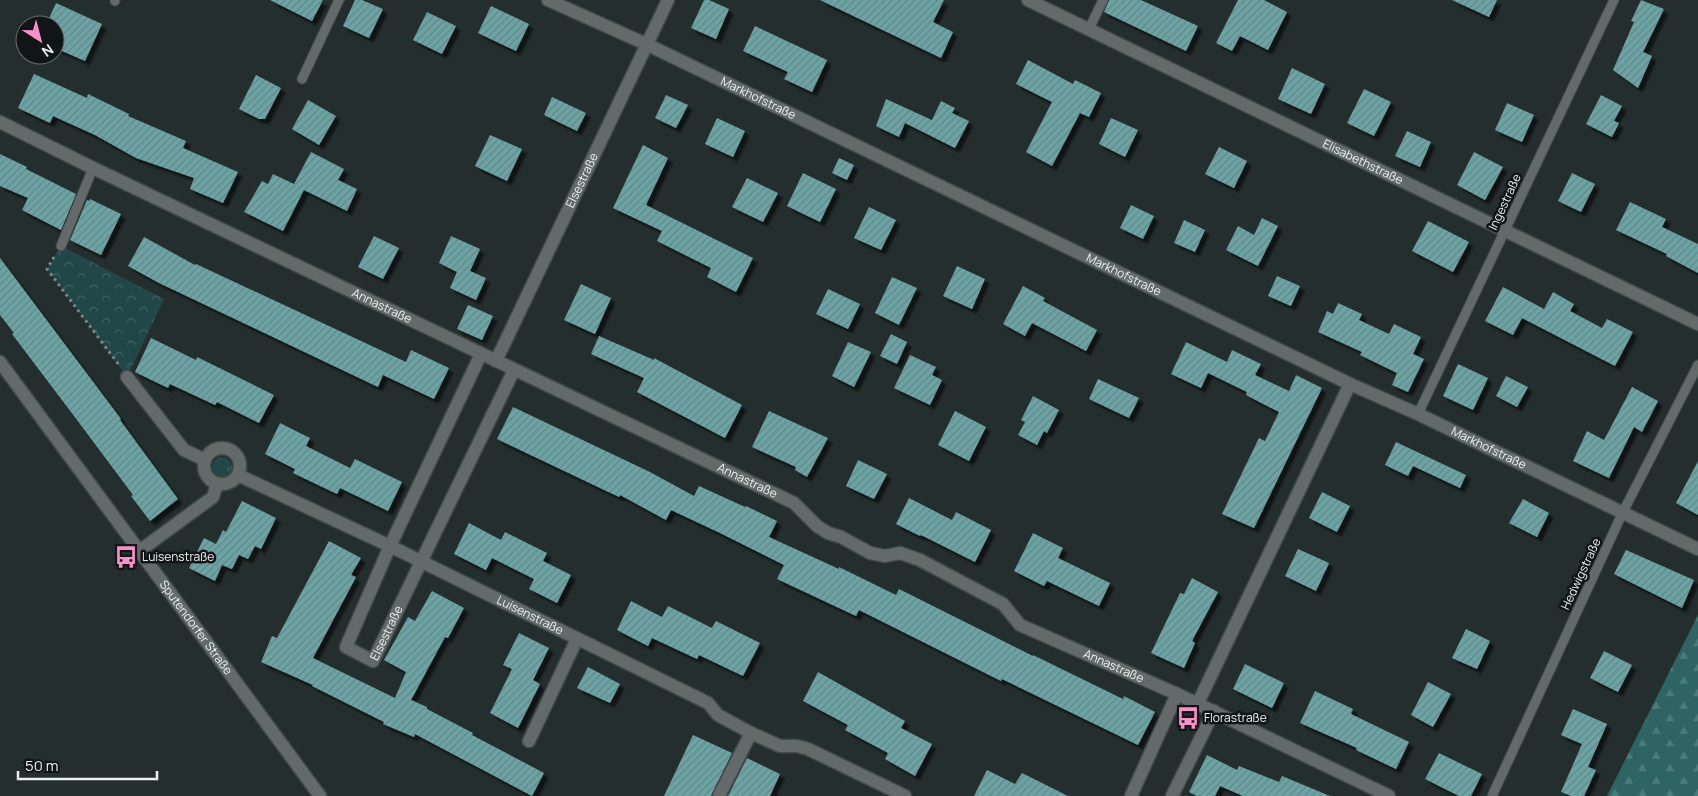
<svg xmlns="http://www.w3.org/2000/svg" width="1698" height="796" viewBox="0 0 1698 796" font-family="Manrope,sans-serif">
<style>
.grass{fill:url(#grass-tufts)}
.forest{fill:url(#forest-firs)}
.park{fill:url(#park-crowns)}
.building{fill:url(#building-hatch);filter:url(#shadow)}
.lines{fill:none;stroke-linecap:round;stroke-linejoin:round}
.service-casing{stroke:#414949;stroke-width:11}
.minor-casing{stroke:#414949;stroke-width:15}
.path{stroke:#808888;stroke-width:3;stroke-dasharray:2.5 4;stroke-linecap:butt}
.service{stroke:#646969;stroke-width:9}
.minor{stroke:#646969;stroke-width:12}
.labels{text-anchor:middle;stroke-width:5;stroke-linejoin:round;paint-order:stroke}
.street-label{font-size:12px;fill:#ecf2f2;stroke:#111515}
.poi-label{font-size:12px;fill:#ecf2f2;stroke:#111515;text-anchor:start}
</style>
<defs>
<pattern id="grass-tufts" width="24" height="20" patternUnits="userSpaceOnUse" patternTransform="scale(1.25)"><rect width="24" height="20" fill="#224748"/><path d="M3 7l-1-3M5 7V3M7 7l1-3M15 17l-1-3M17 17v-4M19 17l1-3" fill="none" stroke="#426263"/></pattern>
<pattern id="forest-firs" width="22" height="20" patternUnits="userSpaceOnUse" patternTransform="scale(1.25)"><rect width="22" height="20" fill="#2e6464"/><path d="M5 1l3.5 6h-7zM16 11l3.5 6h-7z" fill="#4c7b7b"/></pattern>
<pattern id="park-crowns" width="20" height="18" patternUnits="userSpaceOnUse" patternTransform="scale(1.25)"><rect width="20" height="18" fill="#224748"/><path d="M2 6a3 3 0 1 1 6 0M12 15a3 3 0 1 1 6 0" fill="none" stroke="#426263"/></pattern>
<pattern id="building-hatch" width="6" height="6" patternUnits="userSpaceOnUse" patternTransform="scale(1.25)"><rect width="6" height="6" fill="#6da3a4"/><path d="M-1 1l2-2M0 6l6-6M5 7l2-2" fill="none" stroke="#628889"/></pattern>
<filter id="shadow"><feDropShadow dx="4.5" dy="4.5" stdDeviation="1" flood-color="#0009"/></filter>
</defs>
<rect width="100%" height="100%" fill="#252e2e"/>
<!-- grass -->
<path class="grass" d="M212 467a10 10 0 1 1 20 0a10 10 0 1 1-20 0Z"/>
<!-- forest -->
<path class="forest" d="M1698 615V796H1607Z"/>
<!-- park -->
<path class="park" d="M61 246 164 299 127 377 47 269Z"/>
<!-- building -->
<path class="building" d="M270 0H323L312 21Z
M355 0H362L383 9 369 38 343 26Z
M704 0H709L729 9 716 39 691 28Z
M820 0H944L933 22 953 32 941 58Z
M1109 0H1141L1198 26 1186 51 1104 12Z
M1238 0H1264L1287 12 1268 50 1240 36 1232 51 1216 43Z
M1452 0H1497L1489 17Z
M1641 0 1664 9 1643 52 1652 56 1638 88 1613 70 1634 22 1631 21Z
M56 3 102 24 85 61 55 48V25H46Z
M491 6 529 24 516 51 478 33Z
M427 12 456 26 442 54 413 40Z
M755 26 827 60 812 92 784 79 788 72 743 51Z
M1028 60 1073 84 1075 80 1101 93 1089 117 1080 113 1052 166 1026 152 1052 102 1016 84Z
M1292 68 1325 84 1311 114 1278 99Z
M34 74 87 98 88 94 129 114 128 116 186 141 183 148 238 172 223 203 190 189 194 178 136 158 95 135 53 116 50 123 18 108Z
M256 75 281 88 265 119H259L239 109Z
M1364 89 1391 102 1374 136 1347 123Z
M666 95 688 105 676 128 655 118Z
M1601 95 1622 106 1614 121 1619 123 1612 137 1586 124Z
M552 97 586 113 577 131 544 115Z
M886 99 932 120 941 101 955 108 952 113 969 121 955 148 905 123 899 137 876 126Z
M308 100 336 116 319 145 292 129Z
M1507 103 1534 115 1522 142 1495 130Z
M717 118 745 131 733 157 705 144Z
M1111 118 1138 130 1125 157 1099 144Z
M1407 131 1431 142 1420 167 1395 156Z
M490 135 522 149 507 181 475 166Z
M643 145 668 158 646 205 753 258 736 292 707 277 711 268 657 241 662 231 613 208Z
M1219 147 1247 161 1234 188 1205 174Z
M311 152 344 169 338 180 357 189 347 211 304 190 283 231 244 212 262 181 268 184 273 174 294 184Z
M1474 152 1503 167 1485 200 1457 185Z
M0 154 27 167 26 169 76 194 61 230 22 210 28 198 0 186Z
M839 158 854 165 847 180 832 173Z
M803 173 836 189 820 222 787 206Z
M1572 173 1595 184 1581 212 1558 201Z
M747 178 778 193 763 222 732 207Z
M90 199 121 214 101 255 70 240 87 200 89 201Z
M1630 202 1666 219 1662 227 1698 244V273L1666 256 1667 254 1616 230Z
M1131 205 1154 216 1143 239 1120 228Z
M869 207 896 220 881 250 854 238Z
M1262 218 1278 226 1258 266 1226 250 1238 226 1254 235Z
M1184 220 1205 230 1195 252 1174 243Z
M1428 221 1469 242 1453 272 1412 251Z
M374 236 399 248 383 279 358 267Z
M451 236 480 249 470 271 486 278 476 300 450 288 457 272 439 263Z
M144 237 195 265 196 264 406 362 411 350 449 368 434 399 383 375 378 387 159 283 128 266Z
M0 258 121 419 120 420 178 499 150 521 131 496 133 495 74 416 12 334 14 333 0 315Z
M957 266 985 279 972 309 943 296Z
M1277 276 1300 286 1291 306 1268 296Z
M892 277 917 288 899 325 875 313Z
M581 284 611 298 595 334 564 320Z
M1023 286 1045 298 1043 301 1097 330 1086 351 1032 323 1025 336 1003 324Z
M1503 287 1544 309 1553 292 1574 304 1570 311 1602 328 1607 319 1633 332 1615 366 1522 318 1513 335 1485 321Z
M828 289 860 304 848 329 816 314Z
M1338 303 1362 314 1359 320 1389 334 1394 324 1421 337 1413 354 1424 359 1408 392 1392 385 1397 373 1360 355 1362 352 1318 332 1327 311 1333 314Z
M468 305 493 316 482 340 457 329Z
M891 334 907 342 897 364 880 356Z
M599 336 654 360V358L742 405 725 438 637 392 644 378 591 354Z
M151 338 196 360 197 357 274 395 259 423 217 402 215 405 170 384 168 388 135 372Z
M848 342 871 352 854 387 832 376Z
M1186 342 1227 362 1232 350 1261 364 1255 375 1289 391 1296 375 1322 388 1254 528 1222 514 1259 438 1265 441 1279 412 1246 395 1247 392 1208 373 1201 388 1171 374Z
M910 355 936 367 932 375 942 380 930 405 894 388Z
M1458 364 1488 378 1473 410 1443 396Z
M1506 376 1528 387 1517 407 1496 396Z
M1098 379 1139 398 1129 418 1089 399Z
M1632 387 1658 401 1642 432 1634 427 1609 478 1573 461 1587 431 1604 440Z
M1033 396 1059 410 1047 433 1044 431 1037 445 1018 435 1025 422 1021 420Z
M513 407 650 472 694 496 699 486 745 507 746 506 777 521 769 537 839 569V567L896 595 899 589 1033 656V655L1123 699 1124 696 1155 712 1138 745 1002 679 1001 681 859 610 856 616 777 579 784 565 720 533 671 510 666 520 620 495 619 497 497 439Z
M769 411 828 438 807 477 795 470 796 467 752 447Z
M955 411 986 427 969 461 938 445Z
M280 423 310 438 306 446 350 468 355 459 402 482 388 511 340 488 337 494 293 473 295 469 265 454Z
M1396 442 1466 475 1460 488 1413 466 1408 476 1385 465Z
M858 460 887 474 874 499 846 486Z
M1698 461V515L1676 503Z
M1322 492 1350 506 1337 532 1309 518Z
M909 498 952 520 956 512 991 530 975 562 921 535 920 536 896 524Z
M1523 499 1549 513 1537 537 1509 523Z
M242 501 276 518 261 549 255 546 248 559 239 555 232 569 222 565 215 581 189 568 204 538 216 544 223 530 226 532Z
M469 523 501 540 505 532 547 553 543 561 571 575 557 603 529 589 534 579 492 558 486 570 454 554Z
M1033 533 1063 548 1058 558 1110 583 1099 606 1047 581 1044 586 1014 571Z
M329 541 361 558 351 575 356 577 313 658 395 698 406 672 384 660 408 617 415 621 432 591 464 608 448 638 445 637 411 700 427 707V709L473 733 472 735 544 773 532 796 415 734 414 737 383 724 384 722 312 686 313 685 261 662 272 636 277 638Z
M1298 549 1329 563 1316 591 1285 576Z
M1626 550 1694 580 1682 608 1614 574Z
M1192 578 1218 592 1192 641 1195 643 1184 668 1151 653 1180 593 1184 594Z
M631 601 662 617 668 606 712 628 716 621 760 643 743 676 699 655 697 659 652 638 648 646 617 630Z
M1466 629 1490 641 1477 669 1452 658Z
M519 633 549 648 533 680 540 684 518 728 490 713 512 669 503 665Z
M1604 651 1632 665 1618 692 1590 678Z
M1245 664 1284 683 1272 708 1233 689Z
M588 667 620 684 610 703 577 688Z
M818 672 905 721 901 728 932 744 915 776 885 759 888 753 845 730 848 725 803 701Z
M1428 682 1451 694 1433 727 1411 715Z
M1315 691 1353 709 1351 714 1409 742 1396 769 1356 750 1357 748 1300 723Z
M1573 709 1607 724 1588 767 1596 770 1584 796H1571L1561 792 1582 744 1561 735Z
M693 735 732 753 711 796H664Z
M1439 753 1482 774 1471 796H1459L1425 779Z
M1207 755 1237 770 1239 766 1279 782 1282 776 1330 796H1243L1220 786 1215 796H1197L1189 792Z
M747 758 780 774 770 796H728Z
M987 770 1015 784 1022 773 1068 796H974Z"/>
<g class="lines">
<defs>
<path id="service" d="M115 1V0
M1089 29 1103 0
M302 79 339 0
M61 246 93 168
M1418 414 1614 0
M1492 796 1622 514 1698 365"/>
<g id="minor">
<path id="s1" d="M548 0 646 44 1350 384 1418 414 1698 549"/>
<path id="s2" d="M1028 0 1698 324"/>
<path id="s3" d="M0 122 93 168 794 503 817 526 828 533 841 537 870 553 885 556 900 553 920 560 1003 604 1020 625 1177 694 1389 796"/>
<path id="s4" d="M481 354 390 546 346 647 373 661 514 370"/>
<path id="s5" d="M496 361 668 0"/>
<path id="s6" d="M0 362 320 796"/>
<path d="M127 377 184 450 205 460"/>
<circle cx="222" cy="466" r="18"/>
<path id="s7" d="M238 475 390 546 708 703 718 715 751 733 780 746H797L808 749 905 796"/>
<path d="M138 552 213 497 217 484"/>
<path d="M1198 703 1350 384"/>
<path d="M529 741 577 639"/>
<path d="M719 796 751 733"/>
<path d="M1131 796 1177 694"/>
<path d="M1172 796 1214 711"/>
</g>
</defs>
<!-- service casing -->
<use href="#service" class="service-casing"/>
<!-- minor casing -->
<use href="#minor" class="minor-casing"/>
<!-- path -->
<path class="path" d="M54 257 47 269 119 365"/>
<!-- service -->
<use href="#service" class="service"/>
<!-- minor -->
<use href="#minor" class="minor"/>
</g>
<!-- icons -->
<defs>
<symbol id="bus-bare" viewBox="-9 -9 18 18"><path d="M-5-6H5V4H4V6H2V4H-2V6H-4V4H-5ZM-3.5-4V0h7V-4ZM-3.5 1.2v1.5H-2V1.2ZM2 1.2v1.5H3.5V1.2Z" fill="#f990ca" stroke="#111515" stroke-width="2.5" paint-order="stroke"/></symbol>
</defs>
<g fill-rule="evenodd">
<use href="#bus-bare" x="110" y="541" width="32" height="32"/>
<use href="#bus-bare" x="1172" y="702" width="32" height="32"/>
</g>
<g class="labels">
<!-- street labels -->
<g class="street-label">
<text dy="4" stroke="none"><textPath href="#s1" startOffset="232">Markhofstraße</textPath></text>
<text dy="4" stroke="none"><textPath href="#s2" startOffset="372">Elisabethstraße</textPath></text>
<text dy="4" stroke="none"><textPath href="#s5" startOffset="200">Elsestraße</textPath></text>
<text transform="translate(1505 202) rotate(-65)" y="4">Ingestraße</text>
<text dy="4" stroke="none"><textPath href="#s1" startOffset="638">Markhofstraße</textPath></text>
<text dy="4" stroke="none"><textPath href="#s3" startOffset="424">Annastraße</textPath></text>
<text dy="4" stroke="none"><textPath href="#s1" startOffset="1042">Markhofstraße</textPath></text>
<text dy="4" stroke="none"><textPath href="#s3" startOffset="829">Annastraße</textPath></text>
<text transform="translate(1581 574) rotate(-65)" y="4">Hedwigstraße</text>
<text dy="4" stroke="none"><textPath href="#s7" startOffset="324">Luisenstraße</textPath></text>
<text dy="4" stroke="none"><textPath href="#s6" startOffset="330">Sputendorfer Straße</textPath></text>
<text dy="4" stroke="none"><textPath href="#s4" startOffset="384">Elsestraße</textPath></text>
<text dy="4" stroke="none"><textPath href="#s3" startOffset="1248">Annastraße</textPath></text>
</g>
<!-- poi labels -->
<g class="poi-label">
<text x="142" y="561">Luisenstraße</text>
<text x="1204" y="722">Florastraße</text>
</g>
</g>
<!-- north arrow -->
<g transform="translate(40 40) rotate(144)"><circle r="24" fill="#111515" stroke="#696d6d"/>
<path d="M0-4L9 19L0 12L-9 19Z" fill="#f990ca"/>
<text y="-8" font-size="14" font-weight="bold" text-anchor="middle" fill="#ecf2f2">N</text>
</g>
<!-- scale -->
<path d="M18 771v8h139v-8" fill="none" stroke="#ecf2f2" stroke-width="2.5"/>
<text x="25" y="771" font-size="15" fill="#ecf2f2" stroke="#111515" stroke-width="4" paint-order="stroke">50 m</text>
</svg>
